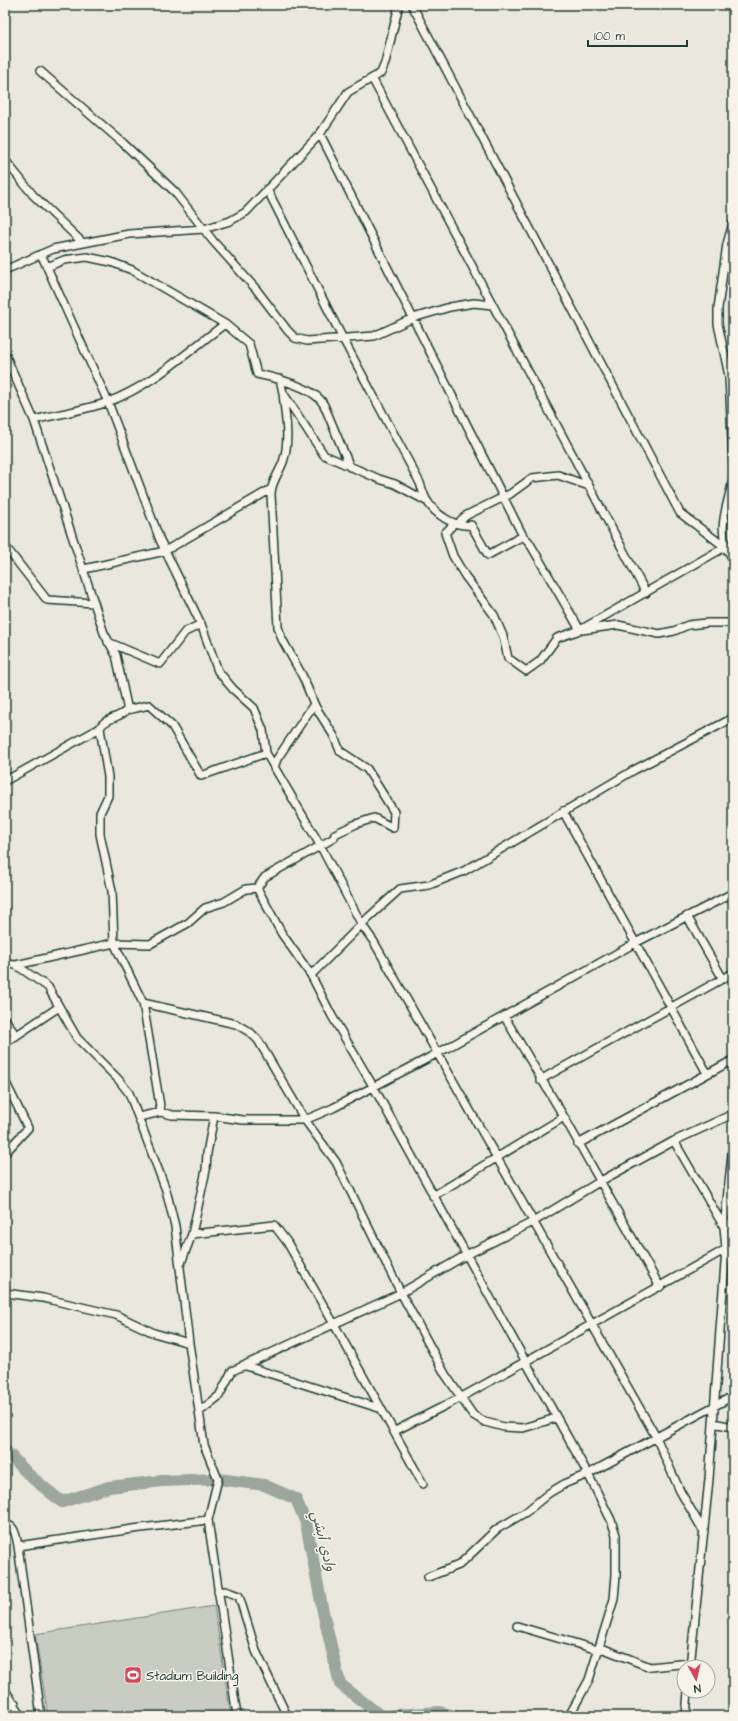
<svg xmlns="http://www.w3.org/2000/svg" width="738" height="1721" viewBox="0 0 738 1721" font-family="'Architects Daughter','Playpen Sans Arabic',sans-serif">
<style>
.green{fill:#c8ccc1;stroke:#74847a}
.lines{fill:none;stroke-linecap:round;stroke-linejoin:round}
.river{stroke:#9ca69c;stroke-width:12}
.street-casing{stroke:#1f3d34;stroke-width:10}
.street{stroke:#f7f3e8;stroke-width:7}
.labels{text-anchor:middle;stroke-width:3;stroke-linejoin:round;paint-order:stroke}
.poi-label{font-size:13px;fill:#1f3d34;stroke:#f7f3e8;text-anchor:start}
.water-label{font-size:14px;font-style:italic;fill:#445c53;stroke:#f7f3e8}
</style>
<rect width="100%" height="100%" fill="#eae8dd"/>
<filter id="ink" filterUnits="userSpaceOnUse"><feTurbulence type="fractalNoise" baseFrequency=".025" numOctaves="2"/><feDisplacementMap in="SourceGraphic" scale="8" xChannelSelector="R" yChannelSelector="G"/><feConvolveMatrix kernelMatrix="1 2 1 2 8 2 1 2 1" color-interpolation-filters="sRGB"/></filter>
<g filter="url(#ink)">
<!-- green -->
<path class="green" d="M214 1606 231 1716H48L35 1634Z"/>
<g class="lines">
<!-- river -->
<path class="river" d="M5 1450 30 1476 62 1502 109 1487 162 1481 218 1479 264 1485 296 1499 306 1523 323 1612 340 1684 381 1716 440 1712 455 1716"/>
<defs>
<path id="street" d="M412 5 680 513 725 547 580 630 557 638 540 661 526 671 508 658 503 636 494 615 465 576 453 556 445 533 451 527
M40 71 123 143 175 192 213 241 256 289 288 331 295 338 307 341 374 336 413 318 450 307 474 303 492 305
M372 78 646 593
M320 134 523 536 529 542 580 630
M5 160 33 195 83 243
M267 189 342 337 420 483C422 489 424 496 427 501 436 515 454 527 471 525L488 555 523 536
M733 223 727 244 718 308V324L729 376 733 461
M41 254 108 402 160 540 201 624 218 671 233 689 254 708 263 730 266 753 320 845 362 925 374 942 656 1437 680 1491 704 1532
M47 267 64 260 87 257 111 262 132 270 225 324 249 344 257 374C276 378 315 387 324 405L350 467
M5 270 53 249 129 234 204 229 230 221 246 212 320 134 348 92 381 73 385 63 399 5
M5 354 11 368
M5 369 11 368 34 420 104 633 116 655 127 706V710C120 718 104 718 100 728L108 777V796L100 813V834L112 891 114 943 143 1003 161 1112
M280 379 283 393 324 455 379 479 395 484 428 502
M283 393C285 414 290 438 284 459 281 471 271 481 271 494L278 627 282 639 303 677 315 706 334 736 340 751 367 769 394 812 393 828 374 818 356 824 335 834 334 838 265 877 257 888 282 934 311 975 332 1016 373 1086 588 1474 611 1520 616 1535V1575L614 1599 589 1680 569 1716
M34 420C58 414 85 410 108 402 152 386 188 351 225 324
M733 481C726 509 715 534 733 559
M461 520 467 515 510 494 532 478 558 475 589 486
M5 546 47 600 94 603
M84 569 165 551 271 489
M582 630 618 625 659 634 674 631 688 625 707 623H733
M108 642 160 664 185 632 201 624
M127 710 149 705 172 726 201 776 266 753
M274 768 277 759 314 704
M5 781 100 728
M563 811 707 1073
M687 916 723 979
M5 964 16 965 48 987 77 1038 118 1079 129 1093 166 1190 175 1226 189 1343 204 1445 218 1479 208 1520 237 1716
M16 965 114 943 150 944 188 923 205 908 224 902 246 889 257 888
M311 975 369 917 400 889 429 885 464 871 634 770 733 718
M143 1003 236 1024 251 1033 258 1040 305 1120 336 1162 401 1293 445 1374 473 1415 485 1422 504 1427 523 1428 556 1418
M504 1016 564 1117 660 1287
M5 1019 16 1036
M5 1043 59 1007
M540 1080 733 973
M5 1081 28 1128 5 1153
M139 1117 161 1112 172 1115 214 1116 243 1120H305L333 1108 438 1053 637 942 733 893
M674 1141 724 1227 733 1222
M578 1144 733 1060
M433 1196 564 1117
M192 1234 274 1225 287 1242 334 1324 423 1484
M181 1263 192 1234 206 1170 207 1153 214 1116
M5 1293 43 1298 116 1315 154 1333 189 1343
M243 1365 382 1409
M199 1412 219 1396 232 1371 401 1293 466 1255 533 1222 599 1182 674 1141 733 1114
M713 1423 733 1427
M395 1431 460 1398 726 1249 733 1248
M5 1524C16 1526 16 1537 18 1546L41 1716
M18 1546 133 1529 208 1520
M428 1577 459 1565 497 1529 526 1512 549 1493 566 1483 588 1474 733 1396
M218 1592 225 1591 239 1596 256 1651 287 1716
M517 1626 598 1650 604 1649 650 1667 690 1663
M690 1667 709 1479 726 1249 724 1227 733 1146
M5 1690 22 1716
M5 1709 15 1703
M686 1716 688 1691"/>
</defs>
<!-- street casing -->
<use href="#street" class="street-casing"/>
<!-- street -->
<use href="#street" class="street"/>
</g>
</g>
<!-- icons -->
<defs>
<symbol id="stadium-square" viewBox="-11 -11 22 22"><rect x="-9" y="-9" width="18" height="18" rx="4" fill="#d1495b" stroke="#f7f3e8"/><path d="M0-5a6.5 5 0 1 0 0 10a6.5 5 0 1 0 0-10ZM-3.5-1.8h7v3.6h-7Z" fill="#fff"/></symbol>
</defs>
<g fill-rule="evenodd">
<use href="#stadium-square" x="123" y="1665" width="20" height="20"/>
</g>
<g class="labels">
<!-- poi labels -->
<g class="poi-label">
<text x="146" y="1680">Stadium Building</text>
</g>
<!-- water labels -->
<g class="water-label">
<text transform="translate(324 1541) rotate(76)" y="5">وادي أبشي</text>
</g>
</g>
<!-- margin -->
<rect width="738" height="1721" fill="none" stroke="#f7f3e8" stroke-width="20"/>
<rect x="10" y="10" width="718" height="1701" fill="none" stroke="#1f3d34" stroke-width="1.5" filter="url(#ink)"/>
<!-- north arrow -->
<g transform="translate(696 1679) rotate(172)"><circle r="19" fill="#f7f3e8" stroke="#a1aaa0"/>
<path d="M0-3L7 15L0 10L-7 15Z" fill="#d1495b"/>
<text y="-6" font-size="11" font-weight="bold" text-anchor="middle" fill="#1f3d34">N</text>
</g>
<!-- scale -->
<path d="M588 40v6h99v-6" fill="none" stroke="#1f3d34" stroke-width="2"/>
<text x="594" y="40" font-size="12" fill="#1f3d34" stroke="#f7f3e8" stroke-width="3" paint-order="stroke">100 m</text>
</svg>
